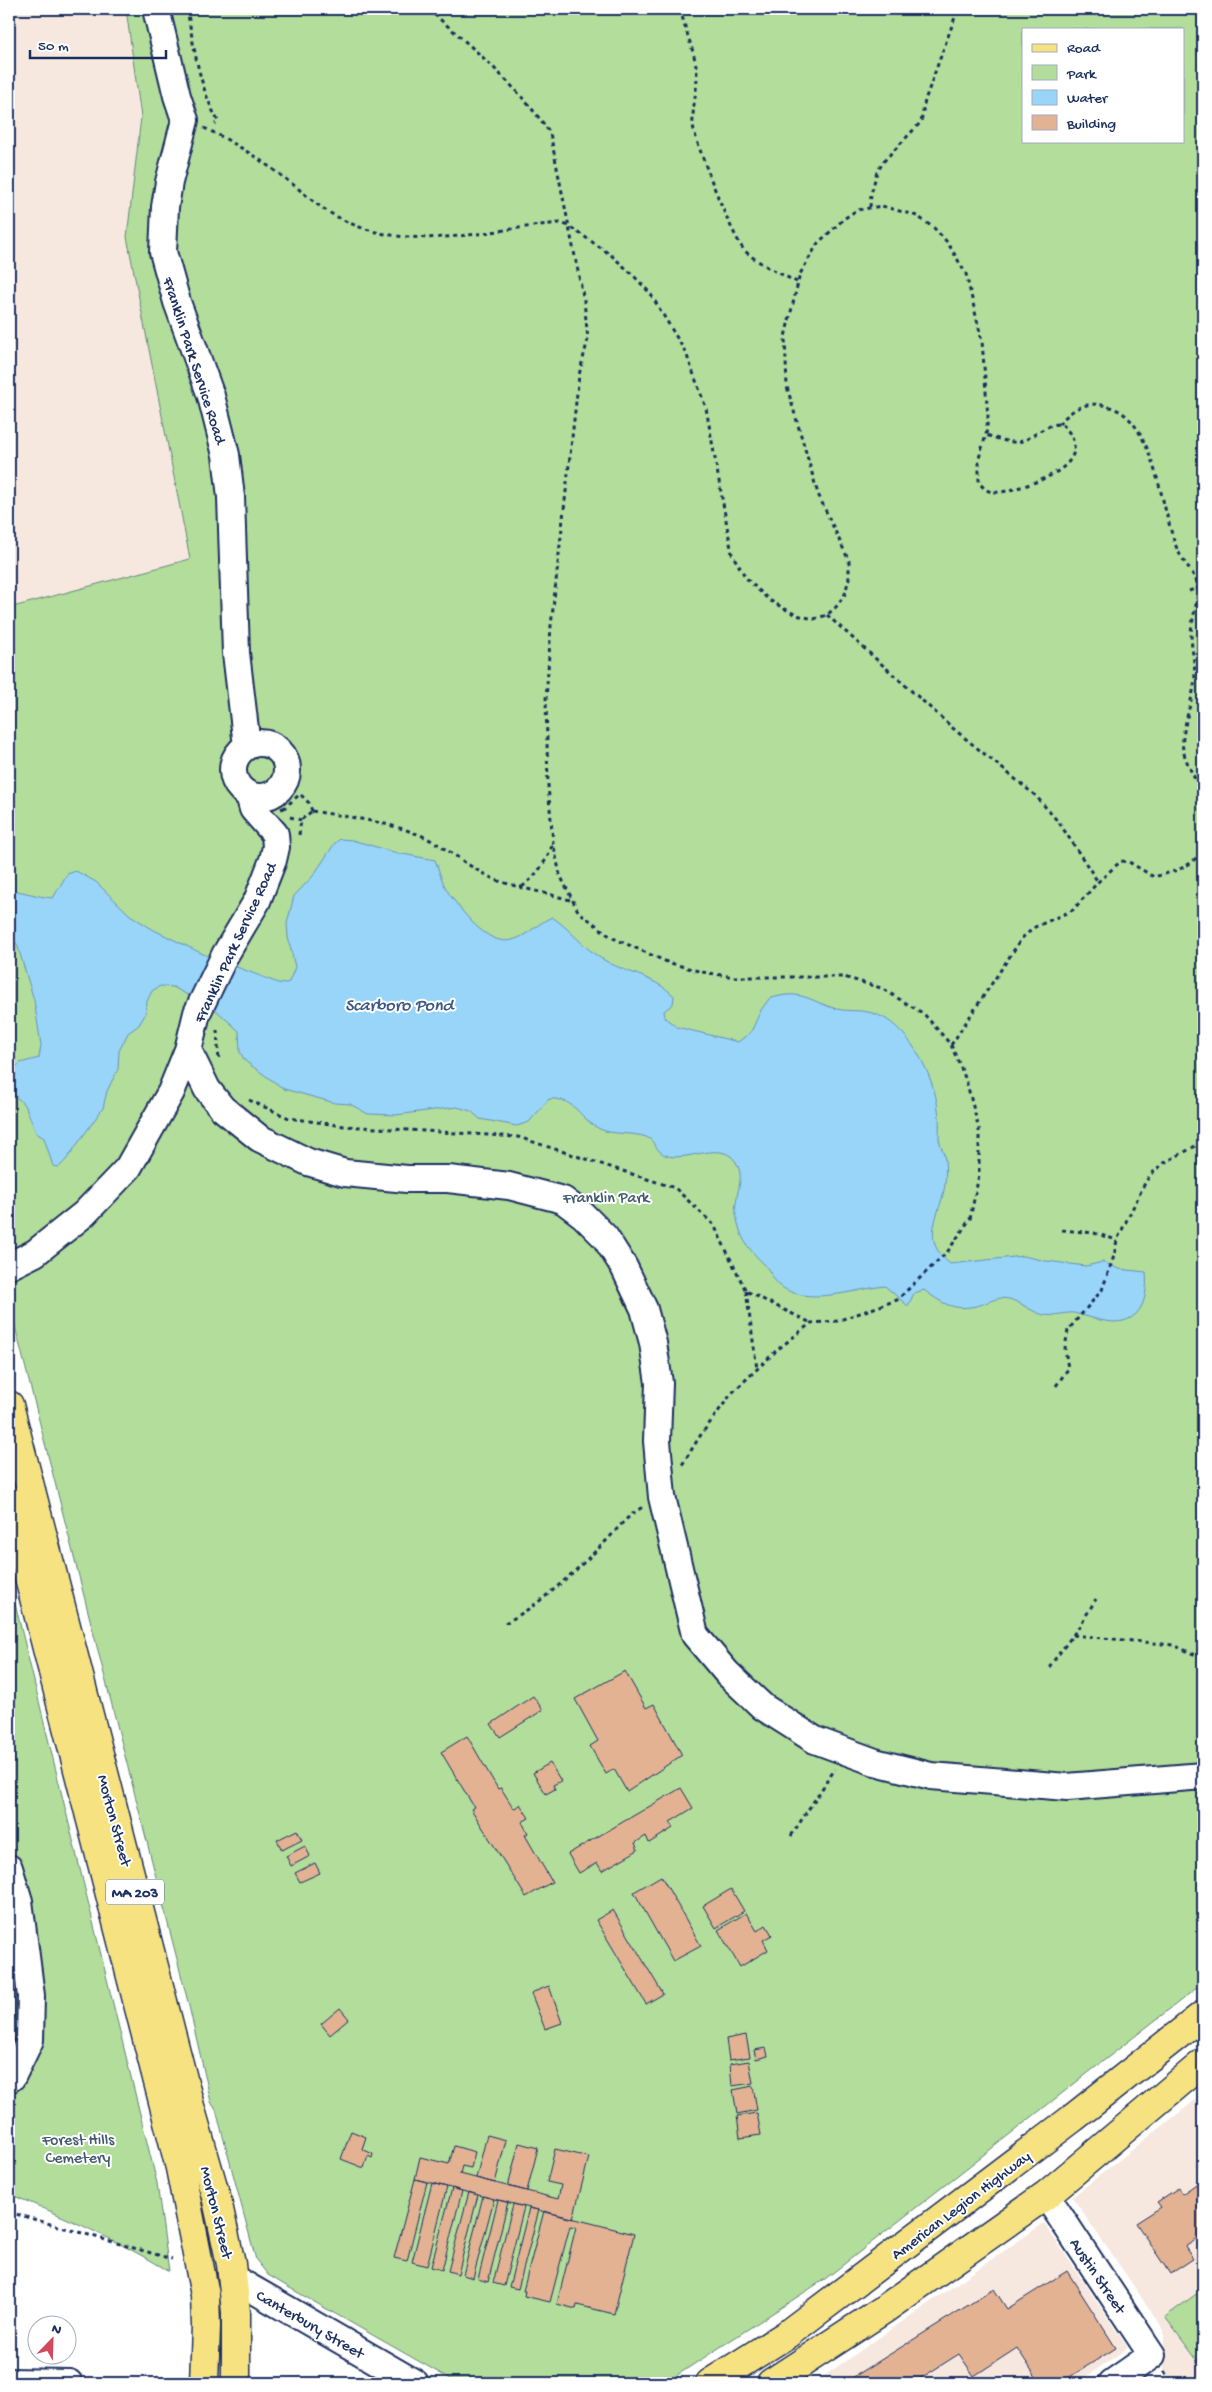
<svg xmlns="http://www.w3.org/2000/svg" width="1212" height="2392" viewBox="0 0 1212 2392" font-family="'Gochi Hand',sans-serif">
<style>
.built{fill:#f6e8df}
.green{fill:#b2dd9a;stroke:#66867c;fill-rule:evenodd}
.water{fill:#98d5f9;stroke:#6693bb}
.building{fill:#e2b293;stroke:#1b2f5e}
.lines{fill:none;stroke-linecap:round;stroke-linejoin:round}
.minor-casing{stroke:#1b2f5e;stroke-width:30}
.major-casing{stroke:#1b2f5e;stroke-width:31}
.highway-casing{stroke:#1b2f5e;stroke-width:31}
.path{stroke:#1b2f5e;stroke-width:3;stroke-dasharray:4 4;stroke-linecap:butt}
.minor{stroke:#fff;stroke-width:26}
.major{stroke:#f7e281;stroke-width:28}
.highway{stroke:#f7e281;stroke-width:28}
.labels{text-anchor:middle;stroke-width:4;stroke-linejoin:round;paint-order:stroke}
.shield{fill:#fff;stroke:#5f6d8e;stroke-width:1}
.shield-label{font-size:15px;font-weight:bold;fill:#1b2f5e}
.street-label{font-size:16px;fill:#1b2f5e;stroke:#fff}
.park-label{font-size:16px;fill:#415a6d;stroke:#fff}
.water-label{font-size:18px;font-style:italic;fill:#3a5885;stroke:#fff}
</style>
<rect width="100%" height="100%" fill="#fff"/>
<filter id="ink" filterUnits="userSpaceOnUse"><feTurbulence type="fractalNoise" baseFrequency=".02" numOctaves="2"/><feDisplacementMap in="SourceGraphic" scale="10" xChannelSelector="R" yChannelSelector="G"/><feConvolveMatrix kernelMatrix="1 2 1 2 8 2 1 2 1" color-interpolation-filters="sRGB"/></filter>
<g filter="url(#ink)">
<!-- built -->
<path class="built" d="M9 9H126L141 117 127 237 190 560 9 608Z
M1203 2094V2383H1170L1164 2375V2330L1072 2197Z
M1044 2223 1128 2348 1077 2383H814Z"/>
<!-- green -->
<path class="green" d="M126 9H1203V1983L825 2279 665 2383H457L288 2287 268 2275 256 2260 216 2110 211 2102 189 2006 9 1303V608L190 559 127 237 141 117ZM1023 29H1183V141H1023Z
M9 1579 157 2183 169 2271C118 2241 64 2216 9 2194Z
M1199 2292 1203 2297V2368L1165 2317Z"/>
<!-- water -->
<path class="water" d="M340 839 352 840 397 853 435 860C439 870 442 883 448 892 460 909 487 947 512 940 526 937 538 923 552 917 569 928 582 946 599 957 623 973 653 975 674 996L673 1004 664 1011 665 1018 677 1027 738 1042 751 1032 761 1010 769 999C804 987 811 1004 842 1010 851 1011 862 1010 872 1013 907 1022 934 1075 938 1109 940 1119 939 1129 939 1139 940 1144 942 1149 944 1154 946 1163 946 1174 945 1184 941 1216 918 1238 950 1264L1023 1256 1046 1261 1086 1266 1103 1262 1119 1269 1146 1272C1149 1305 1137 1329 1100 1320 1091 1318 1083 1315 1074 1313 1064 1312 1053 1317 1044 1315 1031 1312 1021 1302 1009 1299 997 1296 990 1302 980 1305 954 1312 943 1304 924 1290L914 1293 908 1306 885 1286C855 1289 804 1308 778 1284 773 1279 770 1271 765 1265 747 1247 741 1241 736 1214 733 1199 745 1180 738 1166 725 1136 687 1164 665 1155 658 1152 655 1144 650 1139 641 1132 613 1135 602 1130 579 1120 576 1097 549 1099L529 1122 517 1126 480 1119 471 1111 457 1107 396 1115 368 1114 350 1104 335 1103 284 1089 245 1061 240 1052 239 1031 217 1011 173 987 160 986 152 991 147 1001 146 1013 139 1025 128 1033 119 1051 118 1069 107 1091 103 1108 66 1160 59 1167 53 1166 44 1138 36 1133 26 1107 15 1095 11 1072 20 1063 39 1058 41 1045 34 1000 17 944 9 936V890C24 891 37 897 53 898L67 874 76 871 96 882 130 915 152 929 203 954 281 984 289 982 295 967 288 937 287 923 294 896 313 876 335 843Z"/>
<!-- building -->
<path class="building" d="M625 1671 646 1708 654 1704 682 1755 627 1792 614 1769 606 1774 590 1746 598 1741 575 1699Z
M533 1696 543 1710 500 1737 491 1724Z
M467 1736 498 1789 501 1788 514 1809 520 1804 529 1818 522 1822 528 1833 525 1835 552 1882 526 1897 471 1809 474 1807 441 1752Z
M550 1763 561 1781 553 1785 555 1789 546 1794 533 1773Z
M681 1788 693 1808 670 1822 673 1828 649 1843 646 1836 635 1843 638 1850 602 1871 597 1863 579 1873 568 1854Z
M297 1830 302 1840 282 1850 277 1840Z
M305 1846 310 1856 291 1866 286 1856Z
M315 1863 320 1873 300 1882 295 1873Z
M661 1876 701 1946 673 1961 634 1892Z
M731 1889 744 1911 716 1928 703 1906Z
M613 1910 663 1994 646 2004 596 1920Z
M746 1913 757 1931 766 1925 772 1935 763 1940 768 1950 740 1967 718 1930Z
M549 1986 562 2023 545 2029 531 1993Z
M340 2008 349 2019 330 2035 321 2024Z
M746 2035 750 2057 729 2060 726 2039Z
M766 2048 768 2056 756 2059 754 2050Z
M749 2061 753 2083 732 2086 730 2064Z
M753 2086 757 2110 737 2114 733 2090Z
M757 2113 761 2135 740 2138 737 2116Z
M351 2131 366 2137 362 2149 373 2154 372 2158 368 2156 364 2168 341 2159Z
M487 2135 506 2140 495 2183 476 2178Z
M519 2143 538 2148 527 2191 508 2186Z
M454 2146 475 2152 471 2168 462 2166 460 2174 558 2199 561 2185 547 2182 555 2149 589 2157 573 2219 415 2179 420 2157 449 2164Z
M415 2179 427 2182 407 2261 394 2258Z
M1202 2180 1203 2235 1185 2247 1193 2259 1170 2274 1136 2223 1161 2207 1157 2202 1178 2188 1182 2194Z
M432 2183 447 2187 427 2266 412 2262Z
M452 2188 462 2191 442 2270 431 2267Z
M469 2192 478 2195 458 2274 448 2271Z
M483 2196 494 2199 473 2278 463 2275Z
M498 2200 508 2202 488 2282 478 2279Z
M513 2204 524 2207 504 2286 493 2283Z
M529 2208 539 2210 518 2289 509 2287Z
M544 2211 634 2234 614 2314 577 2305 576 2309 557 2304 576 2227 570 2226 550 2302 524 2296 525 2291H523Z
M1067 2271 1116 2348 1060 2383H1040L1017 2348 974 2376 959 2354 913 2383H844L994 2289 1007 2309Z"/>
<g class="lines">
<defs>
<path id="minor" d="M156 9 177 96 185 120 169 182 165 207 163 252 177 302 211 396 226 455 231 497 236 653 247 746
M233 770a27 27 0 1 1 54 0a27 27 0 1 1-54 0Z
M188 1050 207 1089 222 1108 259 1138 308 1162 345 1173 407 1179H448L509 1186 563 1200 583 1215 605 1237 624 1267 644 1309 653 1343 659 1383 657 1441 662 1497 695 1635 727 1673 763 1707 815 1740 875 1762 931 1776 1067 1787 1203 1776
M9 1266 35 1253 84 1214 128 1168 171 1092 188 1050 197 1013 225 955 257 901 273 860 276 847 275 834 253 809 249 795
M9 1868 19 1901 31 1996 30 2040 12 2077 9 2079
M1046 2195 1152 2355 1112 2383
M233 2278 415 2383
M9 2382 69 2383"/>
<path id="major" d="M710 2383 786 2335 1073 2118 1203 2015
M771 2383 883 2310 1046 2195 1203 2063"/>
<path id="highway" d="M9 1405 191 2110 217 2200 231 2264 236 2312V2383
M9 1500 180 2168 205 2295 206 2326 204 2383"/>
</defs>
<!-- minor casing -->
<use href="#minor" class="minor-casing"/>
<!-- major casing -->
<use href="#major" class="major-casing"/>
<!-- highway casing -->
<use href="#highway" class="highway-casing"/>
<!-- path -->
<path class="path" d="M187 9C194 47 199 87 218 121L215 124
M428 9C472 47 517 85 550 133L584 301 588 339 579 375 551 626 546 700 548 786 553 842 560 875 578 911 611 937 667 962 702 972 735 977H844L881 988 924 1014 951 1045 966 1080 979 1129V1175L970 1219 948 1251 897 1300 837 1321 811 1323 777 1350 732 1393 700 1436 682 1465
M681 9C684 31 696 52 697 75 697 92 692 108 693 125 695 143 733 239 745 251 759 264 779 273 797 282
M204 128C235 142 264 162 291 183 303 192 314 203 327 211 402 258 480 230 560 223L569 226 611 255 632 274 650 293 686 353 706 408 732 554 746 578 769 600 796 615 814 619 827 615 836 607 845 594 849 578V561L818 494 787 387 785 337 800 274 818 243 845 218 857 210 882 206 917 216 934 228 948 243 966 274 982 341 988 417 986 435 979 458V483C984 488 987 492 995 492 1002 493 1010 490 1017 488 1046 480 1098 460 1062 424 1044 423 1034 439 1018 442 1007 443 996 438 986 435
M870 207 871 194 877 172 884 161 921 122 925 100 958 9
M1059 424C1075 405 1092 399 1115 409 1155 425 1162 515 1178 551 1183 561 1198 578 1198 588 1198 602 1192 618 1191 633 1191 651 1197 668 1194 686 1192 700 1180 738 1183 749 1186 764 1196 780 1203 794
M1189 591 1203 586
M827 615 955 730 1036 796 1060 824 1098 882
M276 792 283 810
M283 809 300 794 309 803 312 811
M312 811C348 817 385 821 420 835 448 847 470 870 499 881 523 889 548 893 573 901
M290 817 301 820
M299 835 301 820 312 811
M522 887C537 875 547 861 553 843
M217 1030 219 1061
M951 1045 1022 938 1035 927 1073 910 1098 882 1121 861 1129 862 1154 877C1174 871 1194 868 1203 847
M249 1100 289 1118 344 1126 518 1137 675 1188 714 1225 746 1291 811 1323
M1062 1230 1094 1233 1117 1240
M746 1291 757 1369
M1056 1386 1068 1369 1065 1348 1068 1330 1102 1290 1114 1256 1117 1240 1144 1185 1150 1175 1164 1163 1203 1142
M505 1623C542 1604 574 1572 604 1543 617 1530 626 1516 643 1507
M1073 1635 1173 1645 1203 1658
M1049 1667 1079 1627 1096 1599
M791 1836 835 1769
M9 2212 172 2259
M1164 2371 1172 2383"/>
<!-- minor -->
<use href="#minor" class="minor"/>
<!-- major -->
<use href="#major" class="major"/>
<!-- highway -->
<use href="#highway" class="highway"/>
</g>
</g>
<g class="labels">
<!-- shield labels -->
<rect class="shield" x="106" y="1879.5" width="58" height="25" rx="4"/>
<g class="shield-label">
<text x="135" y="1897">MA 203</text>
</g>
<!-- street labels -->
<g class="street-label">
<text transform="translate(196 360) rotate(72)" y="6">Franklin Park Service Road</text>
<text transform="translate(234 942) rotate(-65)" y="6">Franklin Park Service Road</text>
<text transform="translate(116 1820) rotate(75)" y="6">Morton Street</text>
<text transform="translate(960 2204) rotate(-37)" y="6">American Legion Highway</text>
<text transform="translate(218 2212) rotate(76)" y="6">Morton Street</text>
<text transform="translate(1099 2275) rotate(56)" y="6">Austin Street</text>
<text transform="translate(311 2323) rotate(30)" y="6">Canterbury Street</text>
</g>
<!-- park labels -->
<g class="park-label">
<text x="606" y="1202">Franklin Park</text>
<text x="78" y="2144">Forest Hills<tspan x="78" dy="18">Cemetery</tspan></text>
</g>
<!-- water labels -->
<g class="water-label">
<text x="399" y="1010">Scarboro Pond</text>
</g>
</g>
<!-- margin -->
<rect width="1212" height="2392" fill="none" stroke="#fff" stroke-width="30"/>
<rect x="15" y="15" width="1182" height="2362" fill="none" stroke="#1b2f5e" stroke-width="2" filter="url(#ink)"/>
<!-- legend -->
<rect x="1022" y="28" width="162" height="115" fill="#ffffff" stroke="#a4acbf"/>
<rect x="1032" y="44" width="25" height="8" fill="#f7e281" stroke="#a4acbf"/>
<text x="1067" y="52" font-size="15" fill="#1b2f5e">Road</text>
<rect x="1032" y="65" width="25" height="15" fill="#b2dd9a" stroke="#a4acbf"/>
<text x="1067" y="78" font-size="15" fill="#1b2f5e">Park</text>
<rect x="1032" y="90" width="25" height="15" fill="#98d5f9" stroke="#a4acbf"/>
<text x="1067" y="102" font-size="15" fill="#1b2f5e">Water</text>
<rect x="1032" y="115" width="25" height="15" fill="#e2b293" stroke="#a4acbf"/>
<text x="1067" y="128" font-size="15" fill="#1b2f5e">Building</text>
<!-- north arrow -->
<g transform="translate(52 2340) rotate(23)"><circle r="24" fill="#ffffff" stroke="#a4acbf"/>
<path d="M0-4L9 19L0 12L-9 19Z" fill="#d1495b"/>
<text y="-8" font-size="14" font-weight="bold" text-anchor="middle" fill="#1b2f5e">N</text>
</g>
<!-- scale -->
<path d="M30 50v8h136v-8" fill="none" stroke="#1b2f5e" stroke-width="2.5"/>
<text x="38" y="50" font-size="15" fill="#1b2f5e" stroke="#ffffff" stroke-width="4" paint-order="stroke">50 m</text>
</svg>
